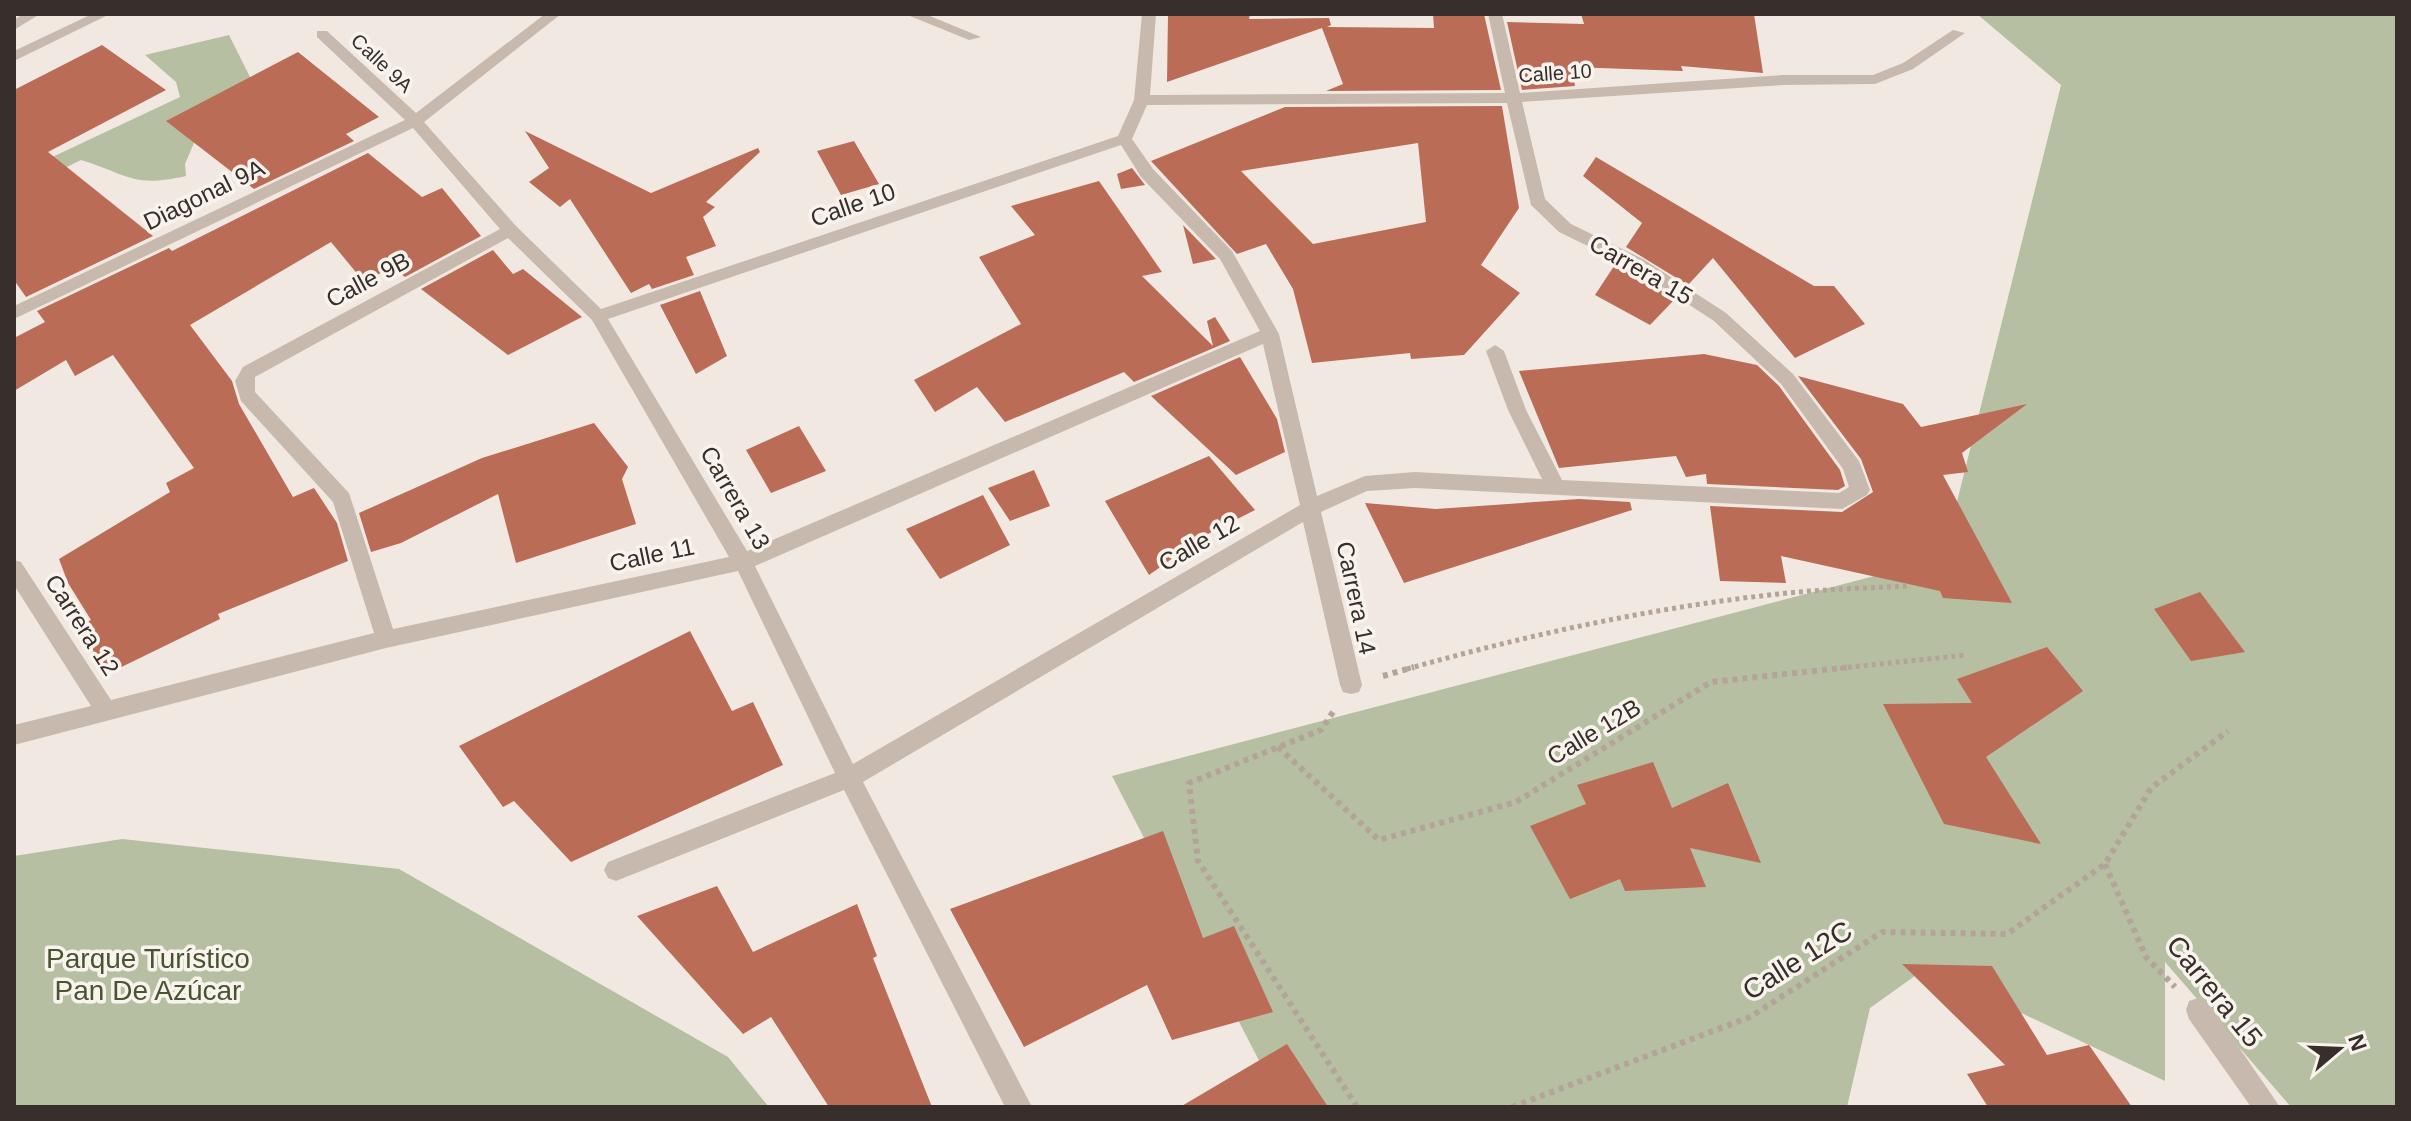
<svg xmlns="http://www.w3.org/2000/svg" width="2411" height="1121" viewBox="0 0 2411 1121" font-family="Helvetica,sans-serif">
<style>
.green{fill:#b6bfa2}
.building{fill:#ba6c56;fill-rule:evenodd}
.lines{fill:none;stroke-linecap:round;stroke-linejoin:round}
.path-far1{stroke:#b4a498;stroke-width:5;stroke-dasharray:4 4;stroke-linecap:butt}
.path{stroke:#b4a498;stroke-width:6;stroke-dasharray:5 5;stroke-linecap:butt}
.minor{fill:#c8b9ae;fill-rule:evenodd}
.labels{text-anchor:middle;stroke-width:7;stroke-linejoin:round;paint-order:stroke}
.far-street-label{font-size:20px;fill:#382f2c;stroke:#f9f3ed}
.street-label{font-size:24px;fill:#382f2c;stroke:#f9f3ed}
.near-park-label{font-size:28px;fill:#485432;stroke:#f9f3ed}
.near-street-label{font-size:28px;fill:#382f2c;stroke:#f9f3ed}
</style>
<rect width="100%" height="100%" fill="#f1e9e1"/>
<!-- green -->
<path class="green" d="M1977 14H2397V1107H2291L2165 962V1081L1926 968 1870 1008 1847 1107H1283L1112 776 1943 558 2061 85Z
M229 35 252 81 206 115 185 164 186 176C133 188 129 175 81 160L18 191 14 175 180 97 176 82 145 55Z
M122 839 399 869 728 1057 769 1107H14V856Z"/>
<!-- building -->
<path class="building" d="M1168 14H1250L1249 19 1329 18 1331 25 1327 27 1434 28 1433 14H1484L1501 90 1326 91 1343 84 1322 28 1167 82Z
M1581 14H1754L1763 73 1681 66 1683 71 1572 67 1575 86 1522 90 1507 22 1584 24Z
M102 45 166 90 48 152 153 236 26 297 14 280V90Z
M298 52 379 117 346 134 354 141 254 189 166 121Z
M1502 106 1519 208 1481 265 1520 293 1464 355 1411 359 1410 353 1312 363 1293 289 1266 244 1237 254 1151 161 1285 107ZM1418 143 1426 222 1313 244 1241 171Z
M525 131 651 193 758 148 760 152 706 202 715 207 703 217 716 246 686 257 694 275 652 289 649 284 631 293 570 199 560 207 529 182 549 168Z
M854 141 879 184 841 195 817 151Z
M368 153 422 197 442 188 481 236 405 277 392 267 364 282 331 242 190 325 232 381 239 404 293 497 314 488 337 523 348 561 218 614 220 619 103 676 83 624 91 620 68 583 59 559 170 492 166 483 194 468 113 355 75 376 66 360 14 391V338L45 322 37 311 169 248 172 251Z
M1596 157 1814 286H1834L1865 324 1795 358 1713 258 1688 285 1626 247 1642 223 1583 176Z
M1132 168 1145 185 1121 189 1117 174Z
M1099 181 1162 272 1142 276 1213 346 1207 321 1215 317 1230 341 1134 382 1124 372 1005 422 977 387 935 412 914 380 1021 324 979 257 1035 235 1011 206Z
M1183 225 1216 259 1193 264Z
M493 250 513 274 523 269 582 317 508 355 421 289Z
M1616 263 1675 299 1650 325 1595 295Z
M700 291 727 356 696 374 660 305Z
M1704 354 1757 365 1779 386 1840 470 1845 486 1838 490 1707 484 1706 474 1686 477 1676 456 1559 468 1519 371Z
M1240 357 1277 419 1285 452 1236 475 1151 396Z
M1798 376 1903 404 1921 427 2027 404 1962 453 1968 472 1943 475 2012 603 1943 598 1940 591 1781 556 1786 583 1720 581 1710 506 1842 512 1873 492 1861 459Z
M594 423 628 467 622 479 636 524 516 563 498 494 401 543 371 552 359 513 482 458Z
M799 426 826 471 771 493 746 450Z
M1209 456 1255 510 1204 536 1149 575 1105 501Z
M1034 470 1050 506 1010 521 988 488Z
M983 495 1010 545 940 579 906 529Z
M1579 499 1630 502 1632 510 1404 583 1365 503 1436 509Z
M2200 592 2245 652 2191 661 2154 609Z
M690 631 732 711 753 702 783 765 571 862 514 801 503 807 459 746Z
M2047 647 2083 691 1986 757 2041 844 1944 824 1883 704 1972 703 1957 679Z
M1653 762 1672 808 1728 783 1761 863 1690 848 1706 887 1625 891 1620 879 1570 899 1530 826 1586 804 1577 785Z
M1163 831 1203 938 1234 926 1273 1012 1172 1040 1147 985 1024 1047 950 909Z
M717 886 753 952 857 904 877 956 873 958 932 1107H829L771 1017 743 1034 637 916Z
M1902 964 1992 966 2047 1055 2089 1045 2132 1107H1988L1967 1074 2005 1065Z
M1287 1044 1328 1107H1180Z"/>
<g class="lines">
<!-- path-far1 -->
<path class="path-far1" d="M1407 669C1531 634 1659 606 1788 593 1828 589 1869 588 1909 586
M1832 669 1966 655"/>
<!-- path -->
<path class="path" d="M1383 676 1414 667
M1333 712 1321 730 1189 783 1198 861 1357 1107
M1278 747 1379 840 1516 802 1711 682 1851 667
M2105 864 2146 957 2175 987
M1512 1107 1750 1017 1882 932 2007 934 2105 864 2151 788 2228 731"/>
<!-- minor -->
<path class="minor" d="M23 14H40L14 30V20Z
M92 14H110L14 61V51Z
M545 14H561L424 122 516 226 601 309 1118 136 1134 100 1142 14H1156L1150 95 1505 93 1488 14H1502L1520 93 1783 75H1873L1903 63 1953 30 1965 33 1913 69 1875 84 1783 85 1522 102 1545 199 1571 224 1643 259 1726 313 1793 374 1859 461 1870 490 1867 495 1842 509 1415 488 1367 491 1321 512 1362 685 1359 692 1351 694 1343 692 1340 685 1303 522 863 782 1032 1107H1005L844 790 616 881 608 878 604 870 608 862 835 773 738 571 386 648 14 745V725L91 706 14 585V560L21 562 111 700 374 633 333 502 241 401 235 381 243 367 500 229 413 128 14 319V306L405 120 317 37V31H327L416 113ZM1507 103 1531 205 1559 232 1631 267 1714 321 1781 384 1843 469 1849 487 1839 493 1562 480 1526 410 1504 351 1495 345 1486 351 1508 410 1542 479 1415 472 1365 476 1317 496 1279 334 1232 251 1153 169 1132 139 1147 105ZM1121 145 1141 177 1220 259 1260 331 747 551 608 319ZM508 238 592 320 729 557 393 629 349 493 255 392V377ZM1263 344 1300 505 853 764 755 566Z
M905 14H925L981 37 969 40Z
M2198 998 2207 1001 2280 1107H2251L2189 1019 2186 1010 2189 1001Z"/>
</g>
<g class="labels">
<!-- far-street labels -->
<g class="far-street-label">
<text transform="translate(382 63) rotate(43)" y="7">Calle 9A</text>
<text transform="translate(1555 73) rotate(-4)" y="7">Calle 10</text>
</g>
<!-- street labels -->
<g class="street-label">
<text transform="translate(204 195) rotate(-26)" y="8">Diagonal 9A</text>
<text transform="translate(853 205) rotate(-19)" y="8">Calle 10</text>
<text transform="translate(1641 270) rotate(30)" y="8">Carrera 15</text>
<text transform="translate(368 280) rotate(-28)" y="8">Calle 9B</text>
<text transform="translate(735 498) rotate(60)" y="8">Carrera 13</text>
<text transform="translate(1199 543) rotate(-30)" y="8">Calle 12</text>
<text transform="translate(652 555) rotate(-12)" y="8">Calle 11</text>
<text transform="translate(1356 598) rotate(78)" y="8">Carrera 14</text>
<text transform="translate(82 625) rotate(57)" y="8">Carrera 12</text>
<text transform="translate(1594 732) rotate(-31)" y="8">Calle 12B</text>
</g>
<!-- near-park labels -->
<g class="near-park-label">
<text x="148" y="968">Parque Turístico<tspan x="148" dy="32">Pan De Azúcar</tspan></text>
</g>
<!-- near-street labels -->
<g class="near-street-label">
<text transform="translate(1797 960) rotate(-32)" y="10">Calle 12C</text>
<text transform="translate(2215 991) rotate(51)" y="10">Carrera 15</text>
</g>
</g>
<!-- border -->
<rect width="2411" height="1121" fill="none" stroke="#382f2c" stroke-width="32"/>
<!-- north arrow -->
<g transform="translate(2339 1049) rotate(71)" stroke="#f9f3ed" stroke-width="6" paint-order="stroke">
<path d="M0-6L14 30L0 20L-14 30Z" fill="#382f2c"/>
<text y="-12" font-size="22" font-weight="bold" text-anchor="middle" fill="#382f2c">N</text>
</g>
</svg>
